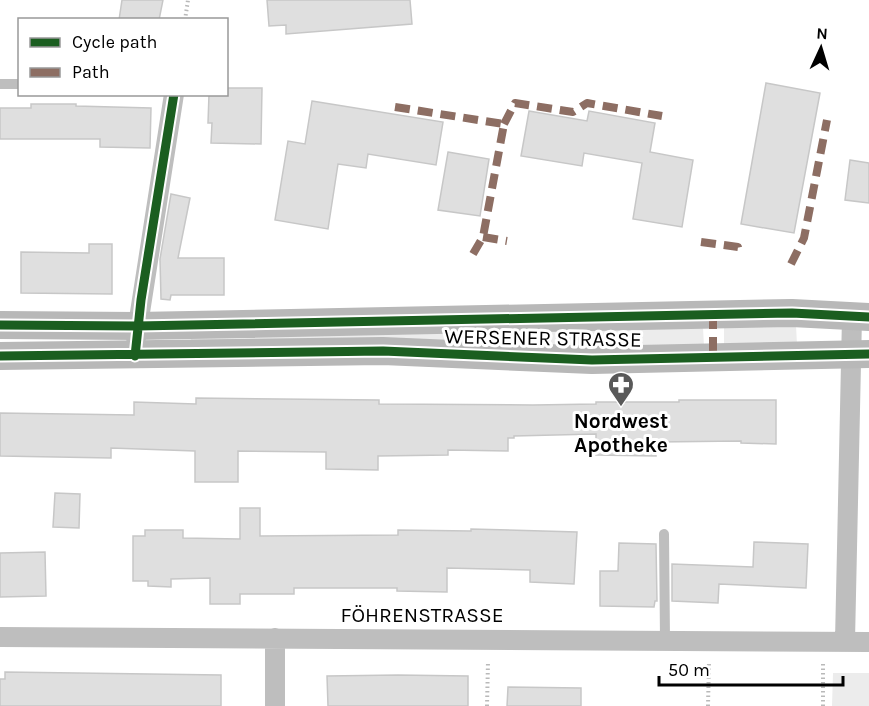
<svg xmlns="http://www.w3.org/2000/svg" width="869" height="706" viewBox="0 0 869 706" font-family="Karla,sans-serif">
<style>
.green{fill:#ececec}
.building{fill:#dfdfdf;stroke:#c7c7c7;stroke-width:1.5}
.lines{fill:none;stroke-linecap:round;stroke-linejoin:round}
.path{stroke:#b9b9b9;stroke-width:4;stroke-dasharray:1.5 3;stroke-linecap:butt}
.lane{stroke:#bebebe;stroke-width:10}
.street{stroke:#bebebe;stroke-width:20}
.secondary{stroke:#b8b8b8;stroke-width:28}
.quiet{stroke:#8d6e63;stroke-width:8;stroke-dasharray:15 8;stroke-linecap:butt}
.cycleway-casing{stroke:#fff;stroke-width:13}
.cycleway{stroke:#1b5e20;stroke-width:9}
.labels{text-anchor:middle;stroke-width:6;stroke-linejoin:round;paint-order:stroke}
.street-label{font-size:21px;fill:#000;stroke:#fff}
.poi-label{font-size:21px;font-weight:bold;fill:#000;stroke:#fff}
</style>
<rect width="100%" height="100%" fill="#fff"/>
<!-- green -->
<path class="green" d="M796 325 797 345 724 346V327Z
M703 327 704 347 191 343V336Z
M833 673H869V706H832Z"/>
<!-- building -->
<path class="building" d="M122 0H163L159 20H119Z
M267 0H410L412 24 286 34V25L269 26Z
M766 83 820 93 794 233 741 224Z
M226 88H262L261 144 211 143 212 123H208L209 94H226Z
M312 101 443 122 436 165 368 154 366 168 338 164 328 229 275 220 288 141 305 144Z
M31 104H76V106L151 108 150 148 100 147V139H0V108H31Z
M529 111 587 121 589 111 655 123 650 152 693 160 682 227 633 219 642 163 584 153 582 166 521 156Z
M448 152 489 159 480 216 438 210Z
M850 160 869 163V203L845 200Z
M171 194 190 198 178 258H224V295H171L170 300 161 299 160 259Z
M89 244H112V294L21 293V252L89 253Z
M196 398 379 400V404L533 405 596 404V402H679V400H776V444L741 443V441L656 442V456L596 455V434L514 436V438H508V451L448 450V455L378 456V470L326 469V452L238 451V482H195V451L111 448V458L0 456V413L134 415V402L196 404Z
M55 493 80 494 79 528 53 527Z
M240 508H260V536L398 535V530L471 531V529L577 532 574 584 530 582V570L447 568V592L397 591V588H294V594H240V604H210V578L171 579V587L148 586V581H133V536H145V530H183V538L240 539Z
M754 542 808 544 806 588 719 584 718 603 672 601V564L753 567Z
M619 543 656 544 657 601H655L654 607 600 606V571H618Z
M45 552 46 596 0 597V553Z
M5 672 221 675V706H0V679H5Z
M398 675 468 676V706H328L327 676Z
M508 687 581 688V706H507Z"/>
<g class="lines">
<!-- path -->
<path class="path" d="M185 20 188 0
M487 706 488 662
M708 706 709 662
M823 706V663"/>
<!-- lane -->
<path class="lane" d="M0 84H20
M664 534 665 640"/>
<!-- street -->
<path class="street" d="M136 338 174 94
M0 637 869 642
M275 638V706
M845 641 852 317"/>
<!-- secondary -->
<path class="secondary" d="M0 325 137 326 792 313 869 317
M0 356 383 351 592 360 869 354"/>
<!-- quiet -->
<path class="quiet" d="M395 107 504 124 483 237 470 259
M504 124 515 103 573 112 587 103 662 116
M483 237 507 241
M701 242 738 247 740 255
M791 264 804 238 827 120
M713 314V357"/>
<defs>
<path id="cycleway" d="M0 325 137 326 792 313 869 317
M0 356 383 351 592 360 869 354
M135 356 141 300 174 94"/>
</defs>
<!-- cycleway casing -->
<use href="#cycleway" class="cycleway-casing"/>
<!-- cycleway -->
<use href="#cycleway" class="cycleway"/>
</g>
<!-- icons -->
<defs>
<symbol id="pharmacy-pin" viewBox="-11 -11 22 30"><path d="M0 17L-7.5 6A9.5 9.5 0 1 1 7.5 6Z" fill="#595959" stroke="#fff"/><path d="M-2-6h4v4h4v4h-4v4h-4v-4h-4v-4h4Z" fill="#fff"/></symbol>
</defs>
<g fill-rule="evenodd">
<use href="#pharmacy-pin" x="606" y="370" width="30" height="40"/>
</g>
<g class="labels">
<!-- street labels -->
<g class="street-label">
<text transform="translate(543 338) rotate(1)" y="7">WERSENER STRASSE</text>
<text x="422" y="622">FÖHRENSTRASSE</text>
</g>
<!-- poi labels -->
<g class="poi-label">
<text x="621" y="428">Nordwest<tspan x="621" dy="24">Apotheke</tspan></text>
</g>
</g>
<!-- legend -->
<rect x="18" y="18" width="210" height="78" fill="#ffffff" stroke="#999999" stroke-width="1.5"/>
<rect x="30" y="38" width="30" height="9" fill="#1b5e20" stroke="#999999" stroke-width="1.5"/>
<text x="72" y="48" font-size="18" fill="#000000">Cycle path</text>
<rect x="30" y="68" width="30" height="9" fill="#8d6e63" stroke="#999999" stroke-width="1.5"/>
<text x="72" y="78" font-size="18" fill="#000000">Path</text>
<!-- north arrow -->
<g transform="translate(821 48) rotate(4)" stroke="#ffffff" stroke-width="4.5" paint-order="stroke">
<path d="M0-4.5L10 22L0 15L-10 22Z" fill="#000000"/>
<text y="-9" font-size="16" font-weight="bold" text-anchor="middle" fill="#000000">N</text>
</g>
<!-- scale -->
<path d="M659 676v9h184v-9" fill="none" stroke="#000000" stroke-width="3"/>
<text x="668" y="676" font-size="18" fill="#000000" stroke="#ffffff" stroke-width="4.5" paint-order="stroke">50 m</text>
</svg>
